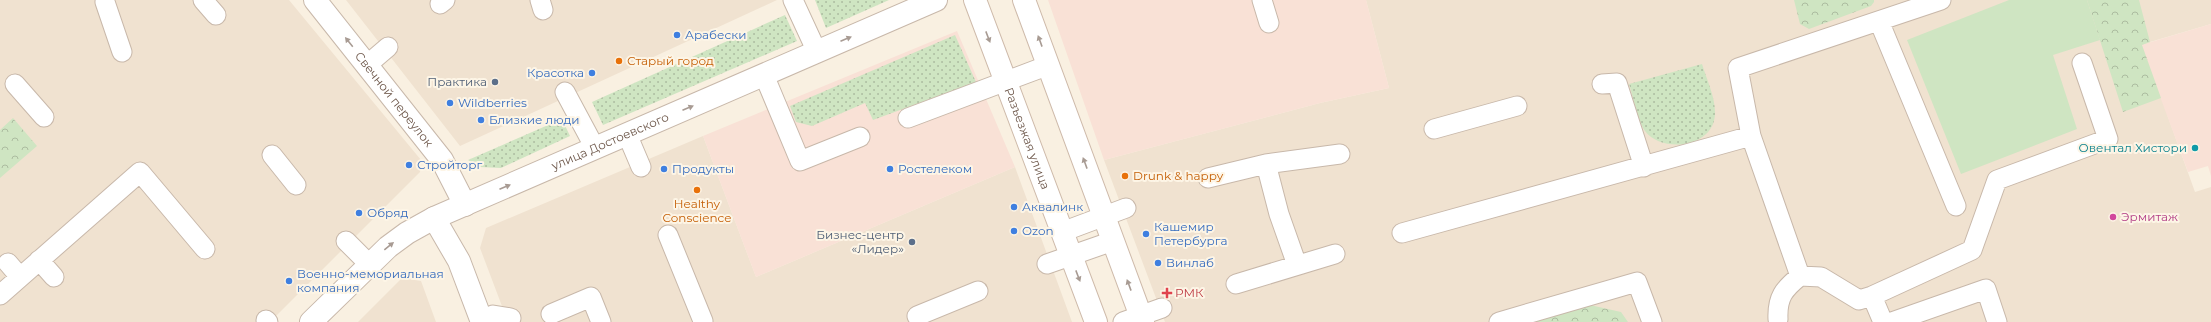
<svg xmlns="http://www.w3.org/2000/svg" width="2211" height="322" viewBox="0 0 2211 322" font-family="Montserrat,sans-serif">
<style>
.residential{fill:#f0e2d0}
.commercial{fill:#f9e1d6}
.grass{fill:url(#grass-dots)}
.forest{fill:url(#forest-crowns)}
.park{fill:#cfe5c2}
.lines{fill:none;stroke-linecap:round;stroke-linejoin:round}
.lane-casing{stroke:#c8b8aa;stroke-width:21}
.street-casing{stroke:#c8b8aa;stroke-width:24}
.secondary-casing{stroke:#cebaaa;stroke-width:24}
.lane{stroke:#fff;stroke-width:19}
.street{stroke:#fff;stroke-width:22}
.secondary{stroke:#fff;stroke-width:22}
.oneway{fill:#a89b93}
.shop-dot{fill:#3f7fe0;stroke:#fdf5e6;stroke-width:1.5}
.food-dot{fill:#e8710a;stroke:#fdf5e6;stroke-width:1.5}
.service-dot{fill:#5c6f8a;stroke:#fdf5e6;stroke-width:1.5}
.culture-dot{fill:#0f9aa8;stroke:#fdf5e6;stroke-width:1.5}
.hotel-dot{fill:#d1479c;stroke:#fdf5e6;stroke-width:1.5}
.health-dot{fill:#e0444e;stroke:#fdf5e6;stroke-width:1.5}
.labels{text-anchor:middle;stroke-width:4;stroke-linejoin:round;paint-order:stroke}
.shop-label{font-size:12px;fill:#366cbe;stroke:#fdf5e6;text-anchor:start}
.food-label{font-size:12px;fill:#c56008;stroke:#fdf5e6;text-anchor:start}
.service-label{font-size:12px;fill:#4e5e75;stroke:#fdf5e6;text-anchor:end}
.street-label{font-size:12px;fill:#6e584b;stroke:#fdf5e6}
.culture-label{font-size:12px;fill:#0d838f;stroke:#fdf5e6;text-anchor:end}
.hotel-label{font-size:12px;fill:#b23c85;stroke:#fdf5e6;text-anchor:start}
.health-label{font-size:12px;fill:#be3a42;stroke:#fdf5e6;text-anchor:start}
</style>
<defs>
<pattern id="grass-dots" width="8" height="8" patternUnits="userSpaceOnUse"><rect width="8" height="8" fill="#cfe5c2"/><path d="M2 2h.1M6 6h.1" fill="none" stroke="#acbca0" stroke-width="1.8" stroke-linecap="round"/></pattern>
<pattern id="forest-crowns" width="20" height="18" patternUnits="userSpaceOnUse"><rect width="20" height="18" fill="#cfe5c2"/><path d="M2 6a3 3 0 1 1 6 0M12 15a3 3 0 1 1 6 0" fill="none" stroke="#acbca0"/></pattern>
</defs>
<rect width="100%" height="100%" fill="#f9f0e1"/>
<!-- residential -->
<path class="residential" d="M0 0H289L421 160 420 172 270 322H0Z
M346 0H777L460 146Z
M1366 0H2211V24L2150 42 2168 117 2195 192 2211 187V322H1165L1104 160 1320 103 1389 88Z
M703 136 756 277 1015 167 1072 322H508L480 248 486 228Z
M402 278 421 281 436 322H358Z"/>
<!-- commercial -->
<path class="commercial" d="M1048 0H1366L1389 88 1320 103 1104 160Z
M2211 24V176L2208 166 2188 172 2141 45Z
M957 31 1015 167 756 277 703 136Z"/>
<!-- grass -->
<path class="grass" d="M815 0H889L826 28Z
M785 15 797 41 603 125 592 102Z
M955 35 976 82 873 120 865 103 812 126 796 122 790 106Z
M1702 64C1707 81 1720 106 1713 124 1703 149 1660 151 1645 131 1638 121 1633 96 1629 84Z
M562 119 570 136 501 168 480 167 468 160Z"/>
<!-- forest -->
<path class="forest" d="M1794 0H1874V2L1871 6 1809 29 1800 24Z
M2087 0H2139L2150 42 2142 45 2161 98 2123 112Z
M13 118 37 146 0 178V130Z
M1590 305 1621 312 1628 322H1533Z"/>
<!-- park -->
<path class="park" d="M2009 0H2087L2100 40 2053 55 2077 129 1961 174 1907 40Z"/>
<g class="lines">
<defs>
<path id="lane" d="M203 0 216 15
M540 0 543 10
M793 0 817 52
M1262 0 1269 23
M105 2 122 52
M440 4 445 0
M1879 21 1956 206
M367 65 388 47
M764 75 800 161 860 137
M15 84 44 117
M1602 84 1617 83 1644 167
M565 92 595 148
M908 118 1049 65
M1434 129 1517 106
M627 134 641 167
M272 155 296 185
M1266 164 1279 214 1297 265
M1208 178 1266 164 1340 154
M1062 232 1126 208
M1402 233 1751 136
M668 235 703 321
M346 241 369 264
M39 260 54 277
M8 263 20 277
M1047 264 1113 241
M1800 276 1751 136 1738 68 1941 0
M1236 284 1335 254
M0 295 140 172 205 249
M1872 296 1883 322
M551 314 591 297 601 322
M917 316 978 291
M1778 319C1777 297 1784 289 1800 276L1821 277 1859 300 1872 296 1972 250 1997 180 2108 139 2082 63
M266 320 268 322
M481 321 493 315 511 318
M1123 322 1162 308
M1499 322 1637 282 1652 322
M1892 322 1986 289 1997 322"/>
<g id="street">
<path id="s1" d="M315 0 442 160 465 205"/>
<path d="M434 218 459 261 482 322"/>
<path id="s2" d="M311 322 388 247 407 233 434 218 936 0"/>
</g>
<g id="secondary">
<path id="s3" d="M975 0 1096 322"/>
<path d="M1024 0 1143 322"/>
</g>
</defs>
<!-- lane casing -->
<use href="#lane" class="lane-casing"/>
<!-- street casing -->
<use href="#street" class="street-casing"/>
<!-- secondary casing -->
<use href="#secondary" class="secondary-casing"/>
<!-- lane -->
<use href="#lane" class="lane"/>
<!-- street -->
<use href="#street" class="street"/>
<!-- secondary -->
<use href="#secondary" class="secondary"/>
</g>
<!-- one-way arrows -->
<defs><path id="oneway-solid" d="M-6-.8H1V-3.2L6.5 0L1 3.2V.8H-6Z"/></defs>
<g class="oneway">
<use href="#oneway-solid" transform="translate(988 37) rotate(69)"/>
<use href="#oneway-solid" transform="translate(846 39) rotate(-23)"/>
<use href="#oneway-solid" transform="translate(1040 41) rotate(-110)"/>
<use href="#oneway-solid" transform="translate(349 42) rotate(-129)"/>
<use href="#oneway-solid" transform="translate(688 108) rotate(-23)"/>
<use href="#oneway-solid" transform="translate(1085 163) rotate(-110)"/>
<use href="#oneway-solid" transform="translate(505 187) rotate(-23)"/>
<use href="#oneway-solid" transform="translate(389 246) rotate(-39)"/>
<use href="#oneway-solid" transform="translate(1078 276) rotate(69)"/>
<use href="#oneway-solid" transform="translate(1129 285) rotate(-110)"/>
</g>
<!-- markers -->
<g class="shop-dot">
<circle cx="677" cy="35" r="4"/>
<circle cx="592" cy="73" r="4"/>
<circle cx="450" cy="103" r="4"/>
<circle cx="481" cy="120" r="4"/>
<circle cx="409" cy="165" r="4"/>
<circle cx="664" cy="169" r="4"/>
<circle cx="890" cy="169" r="4"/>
<circle cx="1014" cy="207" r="4"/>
<circle cx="359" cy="213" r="4"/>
<circle cx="1014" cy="231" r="4"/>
<circle cx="1146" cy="234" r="4"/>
<circle cx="1158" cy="263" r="4"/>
<circle cx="289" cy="281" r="4"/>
</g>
<g class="food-dot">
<circle cx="619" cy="61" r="4"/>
<circle cx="1125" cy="176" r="4"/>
<circle cx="697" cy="190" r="4"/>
</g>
<g class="service-dot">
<circle cx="495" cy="82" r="4"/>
<circle cx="912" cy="242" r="4"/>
</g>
<circle class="culture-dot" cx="2195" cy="148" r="4"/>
<circle class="hotel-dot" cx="2113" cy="217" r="4"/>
<path class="health-dot" d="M1165 287h4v4h4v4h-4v4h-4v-4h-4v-4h4z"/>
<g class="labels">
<!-- shop labels -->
<g class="shop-label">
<text x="685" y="39">Арабески</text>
<text x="584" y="77" text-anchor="end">Красотка</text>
<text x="458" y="107">Wildberries</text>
<text x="489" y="124">Близкие люди</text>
<text x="417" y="169">Стройторг</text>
<text x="672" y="173">Продукты</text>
<text x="898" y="173">Ростелеком</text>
<text x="1022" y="211">Аквалинк</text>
<text x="367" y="217">Обряд</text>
<text x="1154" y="231">Кашемир<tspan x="1154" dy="14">Петербурга</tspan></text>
<text x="1022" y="235">Ozon</text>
<text x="1166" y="267">Винлаб</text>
<text x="297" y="278">Военно-мемориальная<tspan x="297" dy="14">компания</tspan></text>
</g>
<!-- food labels -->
<g class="food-label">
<text x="627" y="65">Старый город</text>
<text x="1133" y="180">Drunk &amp; happy</text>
<text x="697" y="208" text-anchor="middle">Healthy<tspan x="697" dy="14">Conscience</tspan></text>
</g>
<!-- service labels -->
<g class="service-label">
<text x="487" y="86">Практика</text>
<text x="904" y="239">Бизнес-центр<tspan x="904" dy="14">«Лидер»</tspan></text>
</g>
<!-- street labels -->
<g class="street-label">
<text dy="4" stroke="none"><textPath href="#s1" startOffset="127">Свечной переулок</textPath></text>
<text dy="4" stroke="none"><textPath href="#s3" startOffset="148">Разъезжая улица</textPath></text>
<text dy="4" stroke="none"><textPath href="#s2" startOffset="354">улица Достоевского</textPath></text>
</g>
<!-- culture labels -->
<g class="culture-label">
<text x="2187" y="152">Овентал Хистори</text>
</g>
<!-- hotel labels -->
<g class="hotel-label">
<text x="2121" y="221">Эрмитаж</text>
</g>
<!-- health labels -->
<g class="health-label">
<text x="1175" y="297">РМК</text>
</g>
</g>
</svg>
